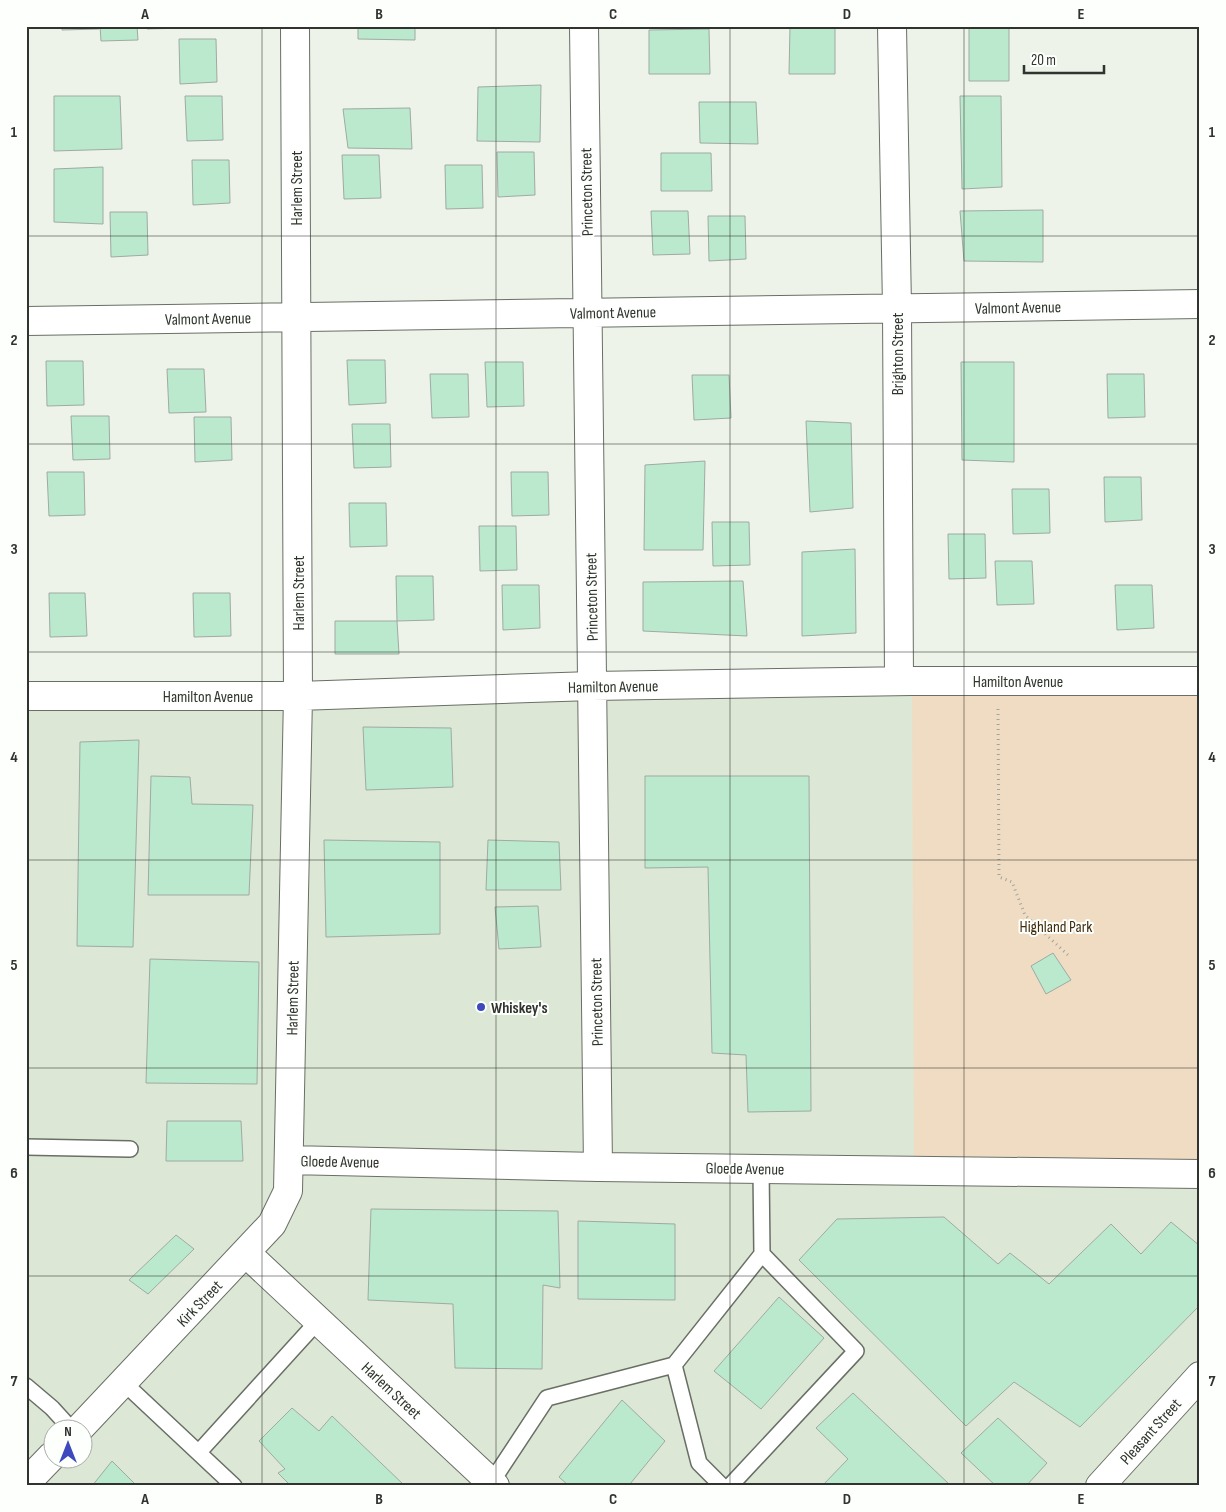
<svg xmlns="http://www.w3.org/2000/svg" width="1226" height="1512" viewBox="0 0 1226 1512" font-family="'Sofia Sans Condensed',sans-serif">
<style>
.built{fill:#dde7d5;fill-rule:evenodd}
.green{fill:#f0dcc3}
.building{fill:#bae9ce;stroke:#9faaa3}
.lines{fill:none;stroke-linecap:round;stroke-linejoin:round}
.service-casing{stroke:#696f65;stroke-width:18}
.minor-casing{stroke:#696f65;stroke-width:30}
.path{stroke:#a0a49c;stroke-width:3;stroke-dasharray:1 4;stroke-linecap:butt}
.service{stroke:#fff;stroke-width:15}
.minor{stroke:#fff;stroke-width:28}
.grid{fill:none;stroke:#31332f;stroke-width:1;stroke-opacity:0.55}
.poi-dot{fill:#3d49bd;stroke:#fdfffc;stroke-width:2}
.labels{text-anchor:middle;stroke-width:4;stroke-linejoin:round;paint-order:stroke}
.street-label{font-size:16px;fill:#31332f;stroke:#fdfffc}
.park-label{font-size:16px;fill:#402b0c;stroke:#fdfffc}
.poi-label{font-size:16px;font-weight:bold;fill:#31332f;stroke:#fdfffc;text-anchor:start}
.neatline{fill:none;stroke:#31332f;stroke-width:2}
.grid-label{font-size:16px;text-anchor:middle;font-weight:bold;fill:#31332f}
</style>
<rect width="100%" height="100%" fill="#edf3e8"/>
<!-- built -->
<path class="built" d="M912 681 1200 1174V1486H26V696ZM52 1430H82V1460H52Z"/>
<!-- green -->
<path class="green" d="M912 681H1200V1174L914 1171Z"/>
<!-- building -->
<path class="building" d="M62 26H99V29L62 30Z
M100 26H137L138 40 101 41Z
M147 26H184V28L147 29Z
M358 26H415V40L358 39Z
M790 26H835V74H789Z
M969 26H1009V81H969Z
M709 29 710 74H649V30Z
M179 39H216L217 82 180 84Z
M541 85 540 142 477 141 478 87Z
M54 96H120L122 149 54 151Z
M185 96H222L223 140 187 141Z
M960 96H1001L1002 187 962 189Z
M699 102H756L758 144 700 143Z
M410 108 412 149 348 148 343 109Z
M497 152H534L535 195 498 197Z
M661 153H711L712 191H661Z
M342 155H379L381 198 344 199Z
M192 160H229L230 203 193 205Z
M445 165H482L483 208 446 209Z
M103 167V224L54 222V169Z
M1043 210V262L964 261 960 211Z
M651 211H688L690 254 653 255Z
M110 212H147L148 255 111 257Z
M708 216H745L746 259 709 261Z
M347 360H385L386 403 349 405Z
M46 361H83L84 405 47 406Z
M485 362H523L524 406 487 407Z
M961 362H1014V462L962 460Z
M167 369H204L206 412 169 413Z
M430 374H468L469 417 432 418Z
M1107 374H1144L1145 417 1108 418Z
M692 375H729L731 418 694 420Z
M71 416H109L110 459 73 460Z
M194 417H231L232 460 195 462Z
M806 421 851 423 853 508 810 512Z
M352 424H390L391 467 354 468Z
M705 461 703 550H644L645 465Z
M47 472H84L85 515 49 516Z
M511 472H548L549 515 512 516Z
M1104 477H1141L1142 520 1105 522Z
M1012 489H1049L1050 533 1013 534Z
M349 503H386L387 546 350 547Z
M712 522H749L750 565 713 566Z
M479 526H516L517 570 480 571Z
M948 534H985L986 578 949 579Z
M855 549 856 633 802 636V552Z
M995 561H1032L1034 604 997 605Z
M396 576H433L434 620 397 621Z
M743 581 747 636 643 631V582Z
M502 585H539L540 628 503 630Z
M1115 585H1152L1154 628 1117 630Z
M49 593H85L87 636 50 637Z
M193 593H230L231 636 194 637Z
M335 621H397L399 654H335Z
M363 727 451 728 453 787 366 790Z
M139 740 133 947 77 946 80 742Z
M151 776 190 777 192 804 253 805 249 895H148Z
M645 776H809L811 1111 748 1112 746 1055 712 1053 708 867 645 868Z
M324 840 440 842V934L326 937Z
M488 840 559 842 561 890H486Z
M538 906 541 947 499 949 495 907Z
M1053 953 1071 980 1046 994 1031 966Z
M150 959 259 962 257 1084 146 1083Z
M167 1121H241L243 1161H166Z
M371 1209 558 1211 560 1288 543 1285 542 1369 455 1368 453 1304 368 1300Z
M944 1217 998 1264 1010 1253 1049 1284 1111 1224 1141 1254 1171 1222 1200 1246V1305L1080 1427 1014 1382 966 1426 799 1260 837 1219Z
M578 1221 675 1224V1300L578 1299Z
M176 1235 194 1249 148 1294 129 1280Z
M779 1297 824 1338 761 1409 714 1371Z
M853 1393 949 1484 822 1486 848 1459 816 1428Z
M622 1400 665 1441 630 1484 631 1486H569L559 1477Z
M292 1408 319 1431 332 1416 405 1486H291L278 1473 285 1469 259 1441Z
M998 1418 1047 1463 1026 1486H996L961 1453Z
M112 1461 137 1486H92Z"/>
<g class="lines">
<defs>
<path id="service" d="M26 1147 130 1149
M123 1382 234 1486
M26 1386 52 1408 72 1430
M199 1452 318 1321
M489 1486 547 1398 674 1365
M722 1486 699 1463 674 1365 762 1254 761 1168
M730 1486 856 1351 762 1254"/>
<path id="minor" d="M584 26 598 1167
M892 26 897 308 899 681
M26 321 1200 304
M26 696H298L592 686 912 681H1200
M289 1160 598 1167 1200 1174
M246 1253 495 1486
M78 1430 272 1224 288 1191 298 696 295 26
M26 1483 52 1456
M1100 1486 1200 1376"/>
</defs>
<!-- service casing -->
<use href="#service" class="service-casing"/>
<!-- minor casing -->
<use href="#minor" class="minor-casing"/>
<!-- path -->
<path class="path" d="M998 709 999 877 1012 882 1025 915 1069 956"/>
<!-- service -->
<use href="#service" class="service"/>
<!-- minor -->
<use href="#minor" class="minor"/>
</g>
<!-- grid -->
<path class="grid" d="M262 26V1486M496 26V1486M730 26V1486M964 26V1486M26 236H1200M26 444H1200M26 652H1200M26 860H1200M26 1068H1200M26 1276H1200"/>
<!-- markers -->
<circle class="poi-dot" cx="481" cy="1007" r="5"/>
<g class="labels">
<!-- street labels -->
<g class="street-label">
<text transform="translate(296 188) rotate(-90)" y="6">Harlem Street</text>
<text transform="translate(586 192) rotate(-91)" y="6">Princeton Street</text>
<text transform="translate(1018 307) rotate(-1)" y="6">Valmont Avenue</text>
<text transform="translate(613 312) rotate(-1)" y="6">Valmont Avenue</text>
<text transform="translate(208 318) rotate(-1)" y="6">Valmont Avenue</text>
<text transform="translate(897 354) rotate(-90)" y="6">Brighton Street</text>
<text transform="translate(298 593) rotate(-90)" y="6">Harlem Street</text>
<text transform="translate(591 597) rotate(-91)" y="6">Princeton Street</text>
<text x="1018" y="687">Hamilton Avenue</text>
<text transform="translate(613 686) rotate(-1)" y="6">Hamilton Avenue</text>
<text x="208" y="702">Hamilton Avenue</text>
<text transform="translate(292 998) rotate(-89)" y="6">Harlem Street</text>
<text transform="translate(596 1002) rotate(-91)" y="6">Princeton Street</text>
<text transform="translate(340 1161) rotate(1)" y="6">Gloede Avenue</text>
<text transform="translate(745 1168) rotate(1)" y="6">Gloede Avenue</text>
<text transform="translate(199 1303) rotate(-46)" y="6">Kirk Street</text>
<text transform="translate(392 1390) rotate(43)" y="6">Harlem Street</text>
<text transform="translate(1150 1431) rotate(-48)" y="6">Pleasant Street</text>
</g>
<!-- park labels -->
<g class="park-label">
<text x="1056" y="932">Highland Park</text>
</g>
<!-- poi labels -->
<g class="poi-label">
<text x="491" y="1013">Whiskey's</text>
</g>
</g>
<!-- border -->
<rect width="1226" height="1512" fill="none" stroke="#fdfffc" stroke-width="55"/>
<!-- north arrow -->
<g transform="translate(68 1444)"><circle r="24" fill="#fdfffc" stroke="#abadaa"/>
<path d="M0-4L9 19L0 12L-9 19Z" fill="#3d49bd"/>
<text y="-8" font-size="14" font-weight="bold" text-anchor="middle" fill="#31332f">N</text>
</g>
<!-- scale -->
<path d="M1024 65v8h80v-8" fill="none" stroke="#31332f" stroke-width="2.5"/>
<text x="1031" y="65" font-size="15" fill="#31332f" stroke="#fdfffc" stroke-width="4" paint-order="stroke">20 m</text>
<rect x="28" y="28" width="1170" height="1456" class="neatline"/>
<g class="grid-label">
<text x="145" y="19">A</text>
<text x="379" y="19">B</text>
<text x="613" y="19">C</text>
<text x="847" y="19">D</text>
<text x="1081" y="19">E</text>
<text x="14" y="137">1</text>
<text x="1212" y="137">1</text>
<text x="14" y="345">2</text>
<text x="1212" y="345">2</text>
<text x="14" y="554">3</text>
<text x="1212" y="554">3</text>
<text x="14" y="762">4</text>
<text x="1212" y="762">4</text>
<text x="14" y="970">5</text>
<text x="1212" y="970">5</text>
<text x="14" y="1178">6</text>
<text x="1212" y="1178">6</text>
<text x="14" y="1386">7</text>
<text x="1212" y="1386">7</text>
<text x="145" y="1504">A</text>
<text x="379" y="1504">B</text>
<text x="613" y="1504">C</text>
<text x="847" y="1504">D</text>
<text x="1081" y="1504">E</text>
</g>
</svg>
